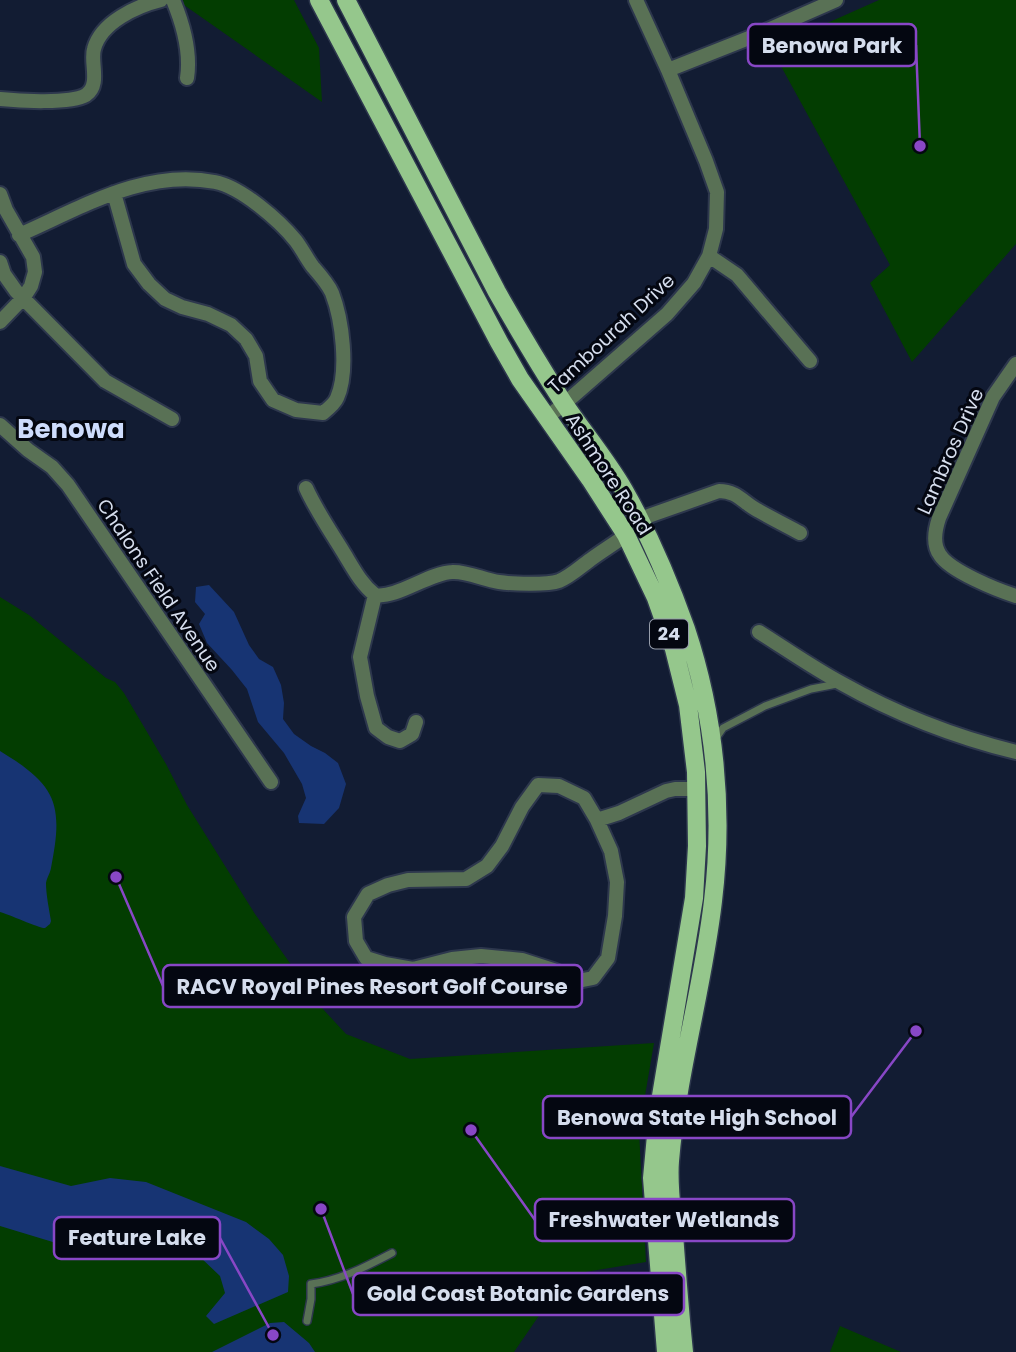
<svg xmlns="http://www.w3.org/2000/svg" width="1016" height="1352" viewBox="0 0 1016 1352" font-family="Poppins,sans-serif">
<style>
.green{fill:#033d01}
.water{fill:#173473}
.lines{fill:none;stroke-linecap:round;stroke-linejoin:round}
.service-casing{stroke:#2d374d;stroke-width:10}
.minor-casing{stroke:#2d374d;stroke-width:18}
.primary-casing{stroke:#2d374d;stroke-width:21}
.service{stroke:#597155;stroke-width:7}
.minor{stroke:#597155;stroke-width:14}
.primary{stroke:#95c78c;stroke-width:18}
.labels{text-anchor:middle;stroke-width:6;stroke-linejoin:round;paint-order:stroke}
.shield{fill:#040711;stroke:#969dab;stroke-width:2}
.shield-label{font-size:18px;font-weight:bold;fill:#d5dded}
.street-label{font-size:19px;fill:#d5dded;stroke:#040711}
.district-label{font-size:26px;font-weight:bold;fill:#cedcfc;stroke:#040711}
.leader{fill:none;stroke:#8847c6;stroke-width:2.5}
.callout-dot{fill:#8847c6;stroke:#040711;stroke-width:2.5}
.callout{fill:#040711;stroke:#8847c6;stroke-width:2.5}
.callout-label{font-size:21px;text-anchor:middle;font-weight:bold;fill:#d5dded}
</style>
<rect width="100%" height="100%" fill="#121c33"/>
<!-- green -->
<path class="green" d="M183 0H294L319 48 322 102 184 5Z
M879 0H1016V244L912 362 870 283 890 265 771 48Z
M0 597 29 615 106 678 115 682 124 693 166 764 187 805 255 914 322 1008 346 1034 410 1059 654 1043 639 1131 646 1262 567 1275 514 1352H0Z
M840 1326 901 1352H830Z"/>
<!-- water -->
<path class="water" d="M209 585 234 612 249 645 259 659 273 667 281 685 284 703 283 719 294 734 311 746 325 753 338 763 346 784 339 808 324 824 299 823 298 816 306 798 302 784 284 753 258 722 247 689 232 670 207 643 199 624 205 614 195 602 196 587Z
M0 751C56 785 64 803 51 868 50 874 47 877 46 883 46 894 49 909 51 921L50 924C48 925 47 927 45 928 41 929 8 914 0 912Z
M0 1166 71 1186 110 1178 146 1182 246 1222 269 1239 283 1255 289 1276 288 1292 214 1324 206 1316 225 1293 220 1276 199 1256 152 1257 66 1246 0 1226Z
M284 1322 309 1343 315 1352H212L270 1323Z"/>
<g class="lines">
<defs>
<path id="service" d="M714 741 723 728 765 706 811 689 837 684
M307 1321 311 1299V1284C341 1280 365 1267 392 1253"/>
<path id="minor" d="M173 0C183 24 191 52 187 78
M668 70 759 34 836 0
M0 99C18 101 71 104 86 95 101 85 90 62 94 49 101 22 137 6 161 0
M0 194 6 210 33 257 35 272 31 286 24 297 0 322
M19 235C81 208 145 168 215 182 241 187 279 220 296 241 302 249 307 259 313 267 320 275 328 284 332 293 342 319 349 371 337 398 335 403 328 409 323 413L296 410 273 400 260 381 256 356 246 339 231 325 208 314 182 307 165 299 149 284 134 264 114 193
M709 256 737 275 810 361
M0 262 4 274 16 291 105 381 172 419
M1016 364 993 397 939 518C935 530 932 544 940 555 950 571 997 590 1016 596
M546 418 564 404 667 314 694 283 709 256 716 229 717 192 706 161 668 70 636 0
M0 425 28 450 52 467 68 485 271 782
M306 488C316 510 329 529 342 550 352 566 360 583 375 595
M640 519 719 491C738 491 743 503 759 511 773 519 787 526 800 533
M375 595C396 599 429 573 452 572 467 571 484 580 499 582 512 584 548 585 559 581 571 576 580 567 590 560 602 551 614 544 626 535
M375 595 360 657 367 696 376 728 388 737 400 741 412 734 416 722
M759 632C786 649 813 668 841 683 896 714 955 737 1016 752
M597 820 611 851 617 882 615 916 608 958 593 978 578 981 553 970 522 960 481 956 452 959 413 969 385 964 366 958 356 941 354 917 368 894 388 885 408 880 466 879 487 866 502 846 522 807 538 785 559 786 584 798 597 820 619 813 666 791 675 789H696"/>
<path id="primary" d="M319 0 499 342 520 379 590 479 626 535 656 598 674 649 688 705 696 772 697 846 694 898 658 1114 652 1178 666 1352
M346 0 497 292C518 329 540 366 563 402 583 432 606 459 624 490 649 534 669 581 686 629 715 716 724 810 713 901 703 988 677 1074 670 1161 668 1185 672 1210 674 1234 677 1274 680 1313 684 1352"/>
</defs>
<!-- service casing -->
<use href="#service" class="service-casing"/>
<!-- minor casing -->
<use href="#minor" class="minor-casing"/>
<!-- primary casing -->
<use href="#primary" class="primary-casing"/>
<!-- service -->
<use href="#service" class="service"/>
<!-- minor -->
<use href="#minor" class="minor"/>
<!-- primary -->
<use href="#primary" class="primary"/>
</g>
<g class="labels">
<!-- shield labels -->
<rect class="shield" x="650" y="619.5" width="38" height="29" rx="5"/>
<g class="shield-label">
<text x="669" y="640">24</text>
</g>
<!-- street labels -->
<g class="street-label">
<text transform="translate(611 333) rotate(-43)" y="7">Tambourah Drive</text>
<text transform="translate(950 451) rotate(-66)" y="7">Lambros Drive</text>
<text transform="translate(609 474) rotate(57)" y="7">Ashmore Road</text>
<text transform="translate(159 585) rotate(56)" y="7">Chalons Field Avenue</text>
</g>
<!-- district labels -->
<g class="district-label">
<text x="71" y="438">Benowa</text>
</g>
</g>
<!-- callouts -->
<path class="leader" d="M920 146L916 45M116 877L163 986M916 1031L851 1117M471 1130L535 1220M273 1335L220 1238M321 1209L353 1294"/>
<g class="callout-dot">
<circle cx="920" cy="146" r="7"/>
<circle cx="116" cy="877" r="7"/>
<circle cx="916" cy="1031" r="7"/>
<circle cx="471" cy="1130" r="7"/>
<circle cx="273" cy="1335" r="7"/>
<circle cx="321" cy="1209" r="7"/>
</g>
<g class="callout">
<rect x="748" y="24" width="168" height="42" rx="7"/>
<rect x="163" y="965" width="419" height="42" rx="7"/>
<rect x="543" y="1096" width="308" height="42" rx="7"/>
<rect x="535" y="1199" width="259" height="42" rx="7"/>
<rect x="54" y="1217" width="166" height="42" rx="7"/>
<rect x="353" y="1273" width="331" height="42" rx="7"/>
</g>
<g class="callout-label">
<text x="832" y="53">Benowa Park</text>
<text x="372" y="994">RACV Royal Pines Resort Golf Course</text>
<text x="697" y="1125">Benowa State High School</text>
<text x="664" y="1227">Freshwater Wetlands</text>
<text x="137" y="1245">Feature Lake</text>
<text x="518" y="1301">Gold Coast Botanic Gardens</text>
</g>
</svg>
